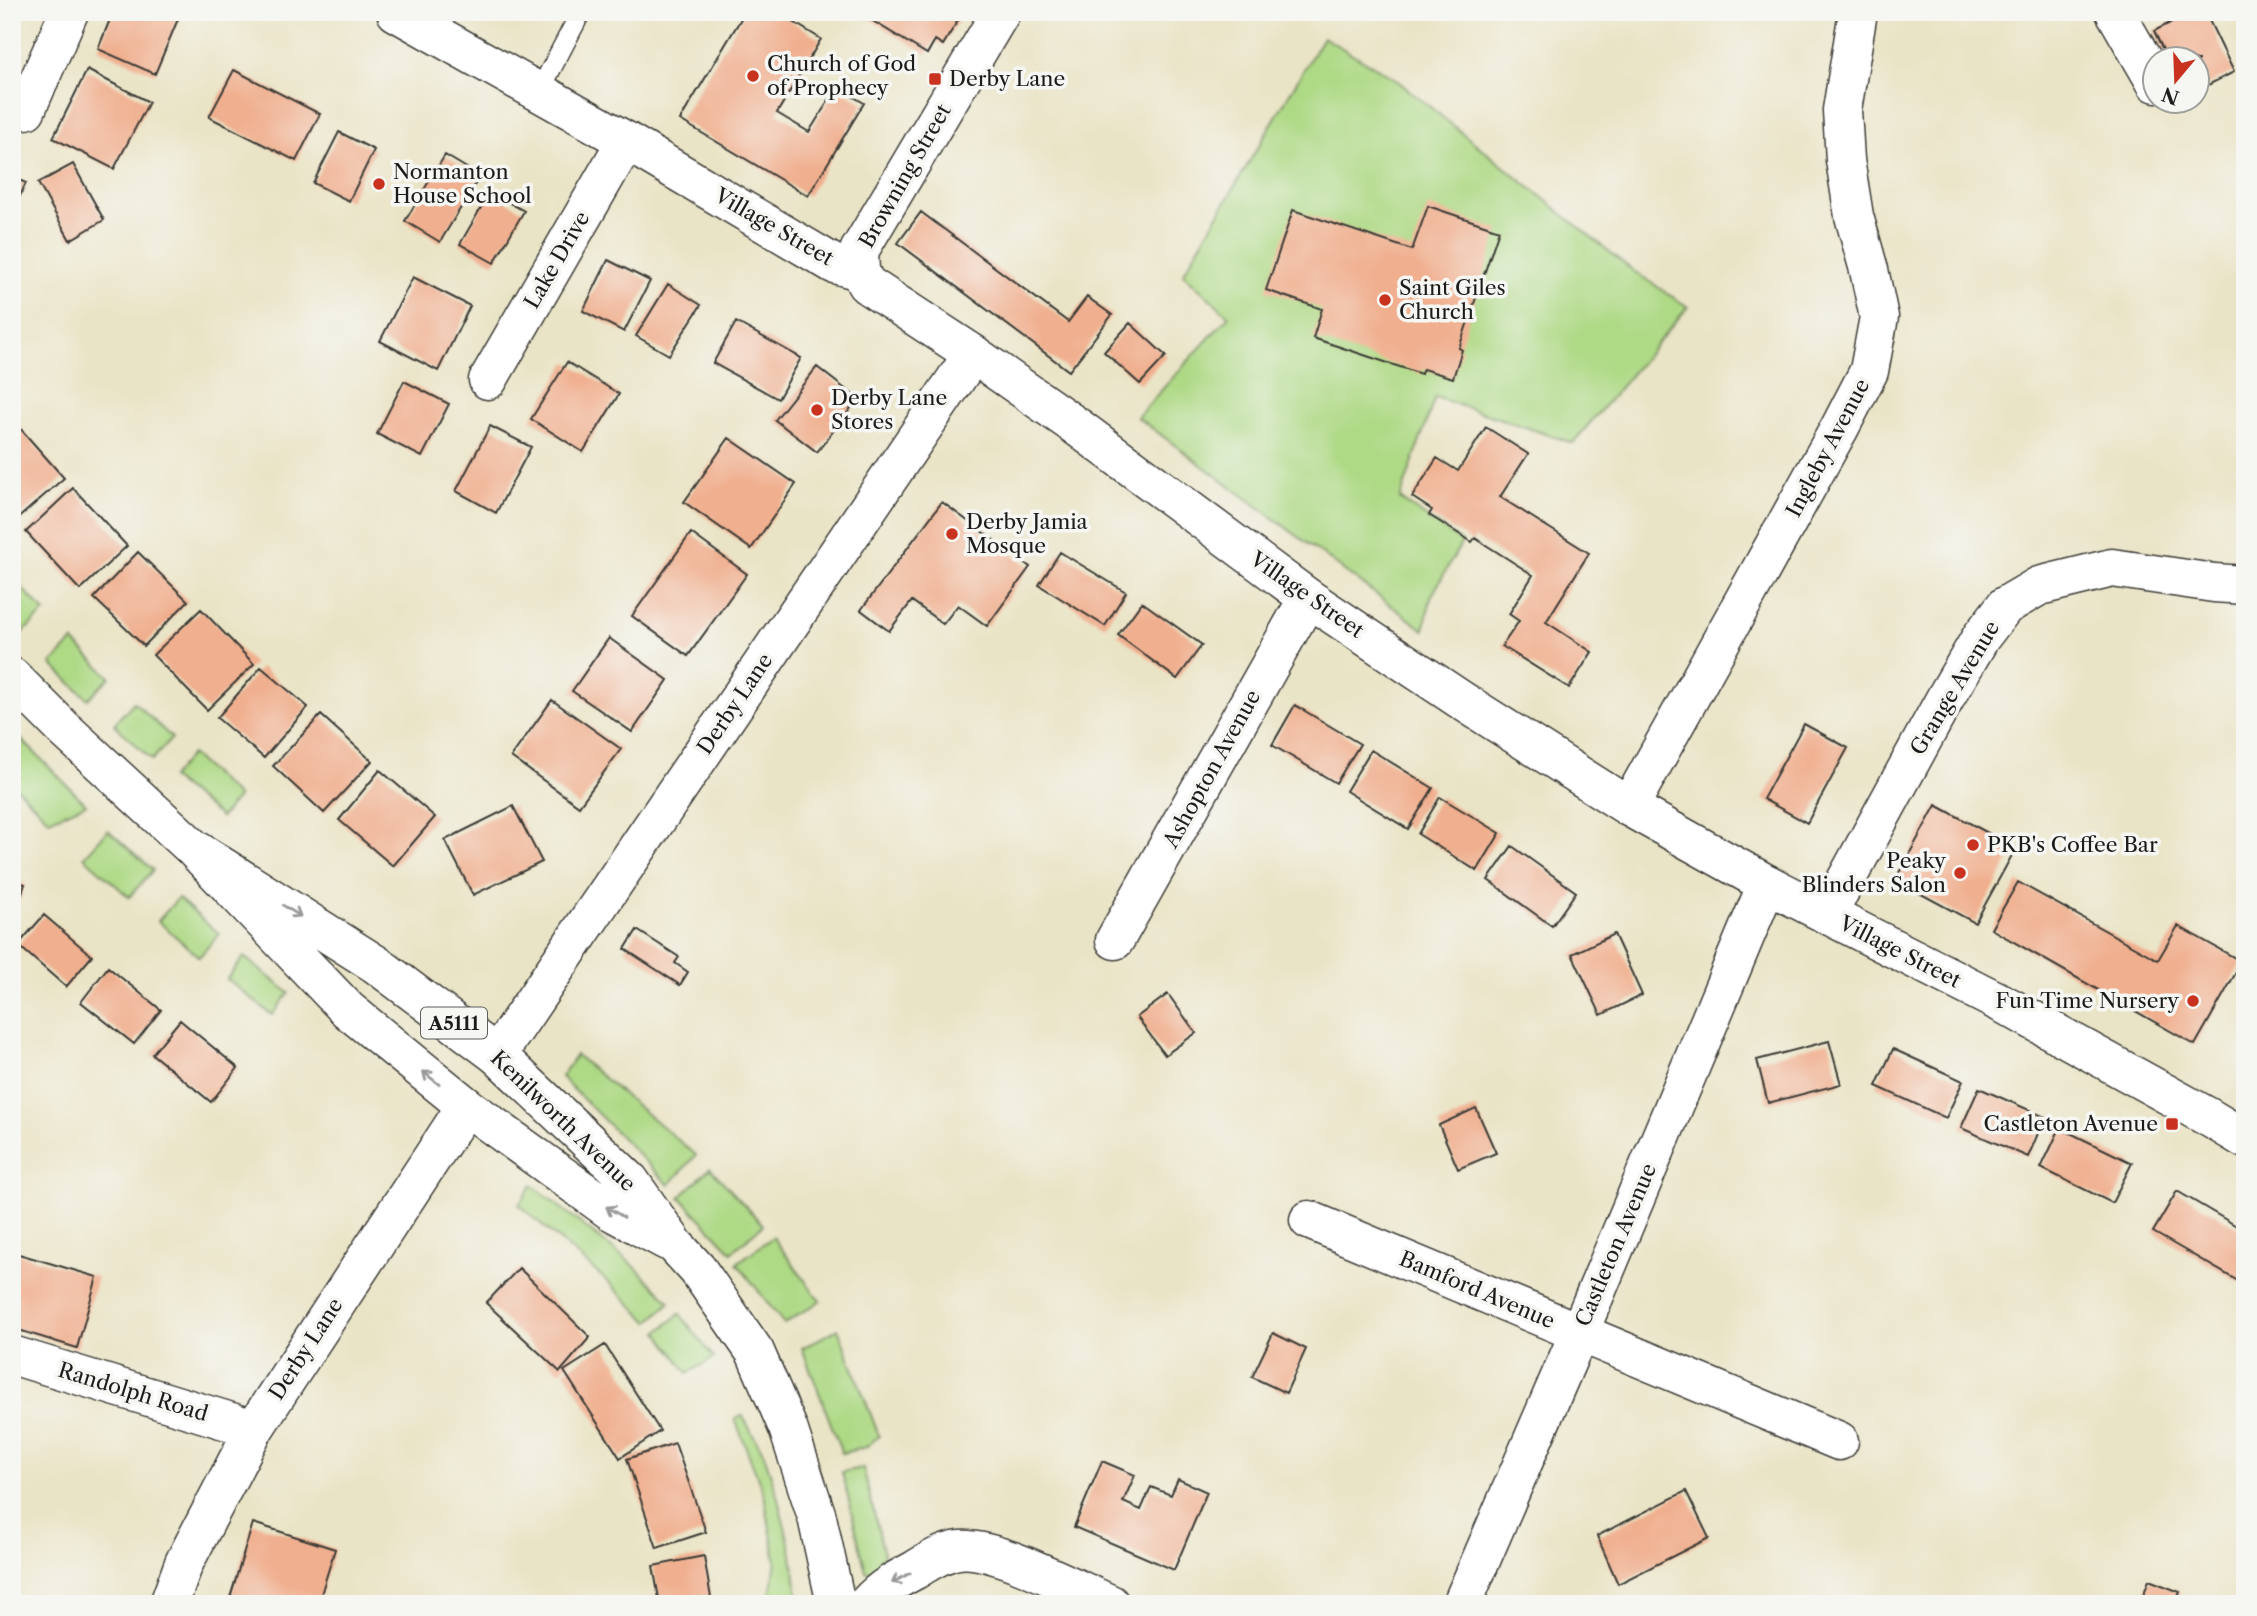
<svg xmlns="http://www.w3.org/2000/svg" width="2257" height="1616" viewBox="0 0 2257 1616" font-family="'Libre Caslon Text',serif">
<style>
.green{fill:#aed985;stroke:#657a50;stroke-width:2}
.building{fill:#f0af8e}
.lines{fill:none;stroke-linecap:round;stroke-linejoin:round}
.service-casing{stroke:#3b3a36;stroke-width:22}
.minor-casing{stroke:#3b3a36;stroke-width:41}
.tertiary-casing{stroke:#3b3a36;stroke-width:41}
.trunk-casing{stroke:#3b3a36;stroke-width:41}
.service{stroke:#fff;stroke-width:19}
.minor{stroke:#fff;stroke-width:38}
.tertiary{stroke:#fff;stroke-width:38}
.trunk{stroke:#fff;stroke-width:38}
.oneway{stroke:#999}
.poi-dot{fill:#c8321e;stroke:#f6f6f2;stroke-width:2.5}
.labels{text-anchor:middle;stroke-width:7;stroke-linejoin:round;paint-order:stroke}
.shield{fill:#f6f6f2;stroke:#5d5d5c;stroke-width:2}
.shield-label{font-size:19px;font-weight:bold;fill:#1c1c1c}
.poi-label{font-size:21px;fill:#1c1c1c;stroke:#f6f6f2;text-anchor:start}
.street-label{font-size:21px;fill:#1c1c1c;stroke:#f6f6f2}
</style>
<rect width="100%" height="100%" fill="#f6f6f2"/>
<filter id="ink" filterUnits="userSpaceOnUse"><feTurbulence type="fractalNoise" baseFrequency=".0143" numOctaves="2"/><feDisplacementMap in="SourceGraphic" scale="14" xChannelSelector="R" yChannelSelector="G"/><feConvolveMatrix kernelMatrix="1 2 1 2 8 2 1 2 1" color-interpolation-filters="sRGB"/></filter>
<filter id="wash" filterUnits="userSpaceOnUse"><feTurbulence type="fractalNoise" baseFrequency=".00686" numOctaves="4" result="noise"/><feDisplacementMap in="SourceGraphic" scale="28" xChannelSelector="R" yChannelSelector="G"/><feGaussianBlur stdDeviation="1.57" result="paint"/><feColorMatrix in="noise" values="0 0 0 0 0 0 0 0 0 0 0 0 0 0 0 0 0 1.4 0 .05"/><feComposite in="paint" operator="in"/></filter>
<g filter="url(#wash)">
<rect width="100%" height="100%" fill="#eae4c6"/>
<!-- green -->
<path class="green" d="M1323 37 1394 78 1632 270 1688 307 1573 443 1435 397 1400 499 1462 542 1431 597 1424 630 1137 417 1229 316 1183 274Z
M13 579 45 612 21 634 12 625Z
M73 641 110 677 88 699 51 664Z
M134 702 172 738 152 760 114 724Z
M12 730 86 804 49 820 12 783Z
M191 754 238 797 221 817 171 778Z
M108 830 153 870 129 897 84 857Z
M178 898 219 934 199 957 158 921Z
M244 957 289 993 272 1015 227 979Z
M576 1055 696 1155 669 1185 561 1077Z
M710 1168 763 1225 732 1252 680 1197Z
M532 1185 632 1264 670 1302 649 1322 608 1282 519 1205Z
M773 1237 820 1301 784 1324 737 1263Z
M680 1314 714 1358 688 1373 658 1332Z
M838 1329 879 1436 866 1447 842 1453 802 1348Z
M742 1415 764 1454 776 1491 792 1555 799 1604H774L770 1595 776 1562 764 1494 735 1419Z
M863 1468 884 1554 876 1570 866 1572 842 1472Z"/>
<g id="blocks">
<!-- building -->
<path class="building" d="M113 12H181L155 74 98 49Z
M745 12H777L821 39 777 113 809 132 837 87 864 103 808 196 680 120Z
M858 12H963L943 45 935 40 927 54Z
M2192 12H2205L2234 72 2198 90V60H2168L2154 31Z
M87 70 149 102 114 169 53 138Z
M234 70 320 114 296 161 209 117Z
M339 132 374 150 349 201 313 183Z
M445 155 480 176 440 242 405 221Z
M73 164 104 220 70 240 38 183Z
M12 177 26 183 12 213Z
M490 192 524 211 494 263 460 244Z
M1428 206 1499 230 1459 348 1462 350 1453 378 1423 369 1421 374 1313 338 1322 309 1266 290 1293 210 1412 250Z
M921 212 1068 322 1087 297 1112 315 1069 371 898 243Z
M608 260 650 281 624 332 583 311Z
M413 277 470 306 438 371 380 341Z
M668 284 701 305 669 355 636 336Z
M736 322 801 358 778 399 713 363Z
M1130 323 1166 356 1140 384 1104 352Z
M567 362 619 394 583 452 531 419Z
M817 367 858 399 817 452 775 420Z
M404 381 449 404 422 457 377 434Z
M490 426 531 447 496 513 456 491Z
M19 427 64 478 15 521 12 517V432Z
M1486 427 1528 454 1500 497 1589 553 1546 622 1592 652 1569 688 1502 646 1519 621 1509 614 1533 575 1475 538 1472 542 1429 515 1432 510 1412 497 1437 458 1458 471Z
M729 438 796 484 751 549 684 502Z
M73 488 127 546 80 590 26 532Z
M942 502 1030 567 987 626 958 605 943 624 912 601 889 631 861 610Z
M691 533 747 574 688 656 632 616Z
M138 552 188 601 144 646 94 598Z
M1060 552 1126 592 1105 626 1039 585Z
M1142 602 1202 645 1177 679 1118 635Z
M201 609 254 664 207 710 153 655Z
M609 638 668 680 632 732 572 691Z
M261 667 308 707 264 758 217 718Z
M552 700 621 749 579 806 511 757Z
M1295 705 1360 744 1336 783 1272 745Z
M321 715 372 761 324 813 273 766Z
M1804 724 1848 748 1807 823 1763 799Z
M1371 750 1433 788 1408 829 1346 791Z
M380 770 435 817 393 866 339 820Z
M1440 797 1500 833 1477 871 1418 834Z
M1936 805 2016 848 1975 923 1895 880Z
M513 806 542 862 473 895 445 840Z
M1512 846 1576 892 1552 926 1488 880Z
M12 880 25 884 13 920H12Z
M2018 882 2158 960 2178 926 2242 962 2195 1045 1991 929Z
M44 915 92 956 66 987 18 945Z
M637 930 679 957 675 963 688 972 680 985 625 949Z
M1614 934 1642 995 1601 1015 1572 954Z
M108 967 161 1010 134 1044 81 1002Z
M1168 994 1196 1033 1165 1055 1137 1017Z
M180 1020 238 1068 211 1102 152 1054Z
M1829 1041 1841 1084 1768 1103 1757 1060Z
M1893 1049 1963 1081 1946 1118 1876 1086Z
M1979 1088 2045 1117 2028 1157 1961 1128Z
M1476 1108 1496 1153 1458 1169 1439 1125Z
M2060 1128 2132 1163 2112 1203 2041 1168Z
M2177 1191 2245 1231V1285L2153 1232Z
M12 1252 97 1277 77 1348 12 1328Z
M519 1268 590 1337 560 1372 486 1303Z
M1273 1333 1306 1349 1286 1393 1252 1377Z
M605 1345 660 1431 620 1458 564 1371Z
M675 1443 706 1532 657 1548 627 1459Z
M1102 1461 1135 1475 1123 1502 1141 1510 1151 1487 1171 1495 1178 1479 1207 1492 1174 1570 1074 1527Z
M1686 1491 1709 1538 1618 1584 1597 1536Z
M253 1523 335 1549 318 1604H228Z
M704 1556 712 1604H660L653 1566Z
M2149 1580 2180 1592 2175 1604H2140Z"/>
</g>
</g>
<g filter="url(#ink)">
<use href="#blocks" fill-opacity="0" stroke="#3b3a36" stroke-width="2"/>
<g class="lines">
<defs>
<path id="service" d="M539 92 581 12"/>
<path id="minor" d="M2115 12 2156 83
M26 110 69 12
M488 380 626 141
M1629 807 1839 429 1869 371 1879 317 1869 270 1854 216 1845 160 1842 110 1858 12
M1115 940 1308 598
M497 1055 973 354
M1309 1220 1839 1441
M12 1355 254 1429
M169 1604 184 1563 254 1429 466 1106
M867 1604C881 1588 896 1580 915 1570 928 1562 943 1552 959 1550 992 1545 1076 1589 1110 1604
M1462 1604 1579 1333 1767 884"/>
<path id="tertiary" d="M396 12 626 141 834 264 860 271
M1001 12 859 251 860 271 866 284 973 354 1076 426 1308 598 1461 700 1629 807 1767 884 2009 1007 2210 1118 2245 1139
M1827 915 1947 695 1981 637 2005 606 2039 586 2112 568 2214 583 2245 585"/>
<path id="trunk" d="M12 677 64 729 193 848 348 1010 466 1106 611 1211 667 1241
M193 848 377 965 497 1055 630 1181 675 1245 698 1270 755 1352 788 1428 817 1517 836 1604"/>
</defs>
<!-- service casing -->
<use href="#service" class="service-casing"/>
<!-- minor casing -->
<use href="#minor" class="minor-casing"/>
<!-- tertiary casing -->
<use href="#tertiary" class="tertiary-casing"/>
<!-- trunk casing -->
<use href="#trunk" class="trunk-casing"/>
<!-- service -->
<use href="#service" class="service"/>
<!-- minor -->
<use href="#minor" class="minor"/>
<!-- tertiary -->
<use href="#tertiary" class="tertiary"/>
<!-- trunk -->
<use href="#trunk" class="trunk"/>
</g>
<!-- one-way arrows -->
<defs><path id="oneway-shaft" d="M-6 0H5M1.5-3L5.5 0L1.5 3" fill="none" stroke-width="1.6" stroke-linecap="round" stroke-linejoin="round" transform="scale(1.75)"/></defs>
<g class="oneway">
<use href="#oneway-shaft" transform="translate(292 911) rotate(32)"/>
<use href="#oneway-shaft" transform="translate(431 1078) rotate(-141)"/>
<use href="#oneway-shaft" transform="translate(615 1212) rotate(-149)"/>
<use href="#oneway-shaft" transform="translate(901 1578) rotate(151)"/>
</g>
</g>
<!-- markers -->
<g class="poi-dot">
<circle cx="753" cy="76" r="7"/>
<rect x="928" y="72" width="14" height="14" rx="3.5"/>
<circle cx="379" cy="184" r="7"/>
<circle cx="1385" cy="300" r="7"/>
<circle cx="817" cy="410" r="7"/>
<circle cx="952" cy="534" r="7"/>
<circle cx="1973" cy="845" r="7"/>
<circle cx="1960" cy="873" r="7"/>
<circle cx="2193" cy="1001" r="7"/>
<rect x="2165" y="1117" width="14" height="14" rx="3.5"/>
</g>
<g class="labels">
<!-- shield labels -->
<rect class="shield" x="421" y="1007.5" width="66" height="31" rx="5"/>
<g class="shield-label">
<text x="454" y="1030">A5111</text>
</g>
<!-- poi labels -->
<g class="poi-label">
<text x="767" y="71">Church of God<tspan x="767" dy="24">of Prophecy</tspan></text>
<text x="949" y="86">Derby Lane</text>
<text x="393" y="179">Normanton<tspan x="393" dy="24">House School</tspan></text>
<text x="1399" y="295">Saint Giles<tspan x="1399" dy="24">Church</tspan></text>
<text x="831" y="405">Derby Lane<tspan x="831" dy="24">Stores</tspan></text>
<text x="966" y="529">Derby Jamia<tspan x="966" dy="24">Mosque</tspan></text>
<text x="1987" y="852">PKB's Coffee Bar</text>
<text x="1946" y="868" text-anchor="end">Peaky<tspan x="1946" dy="24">Blinders Salon</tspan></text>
<text x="2179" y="1008" text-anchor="end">Fun Time Nursery</text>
<text x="2158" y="1131" text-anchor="end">Castleton Avenue</text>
</g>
<!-- street labels -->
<g class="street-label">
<text transform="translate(905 176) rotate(-60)" y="7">Browning Street</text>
<text transform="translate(774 227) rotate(30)" y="7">Village Street</text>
<text transform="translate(557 260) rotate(-60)" y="7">Lake Drive</text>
<text transform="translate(1828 448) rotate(-62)" y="7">Ingleby Avenue</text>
<text transform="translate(1307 595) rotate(35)" y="7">Village Street</text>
<text transform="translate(1955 688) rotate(-59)" y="7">Grange Avenue</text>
<text transform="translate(735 704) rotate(-56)" y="7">Derby Lane</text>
<text transform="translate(1212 769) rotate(-61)" y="7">Ashopton Avenue</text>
<text transform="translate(1900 952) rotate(27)" y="7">Village Street</text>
<text transform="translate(563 1121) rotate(44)" y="7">Kenilworth Avenue</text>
<text transform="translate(1616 1245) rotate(-67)" y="7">Castleton Avenue</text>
<text transform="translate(1477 1290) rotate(23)" y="7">Bamford Avenue</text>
<text transform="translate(306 1349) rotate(-57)" y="7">Derby Lane</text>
<text transform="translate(133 1392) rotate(17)" y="7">Randolph Road</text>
</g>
</g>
<!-- margin -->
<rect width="2257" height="1616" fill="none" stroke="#f6f6f2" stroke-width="42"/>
<!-- north arrow -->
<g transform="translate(2176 80) rotate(199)"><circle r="33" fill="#f6f6f2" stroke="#9f9f9c" stroke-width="2"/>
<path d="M0-5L12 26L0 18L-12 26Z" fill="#c8321e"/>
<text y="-10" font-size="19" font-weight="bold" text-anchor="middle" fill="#1c1c1c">N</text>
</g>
</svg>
